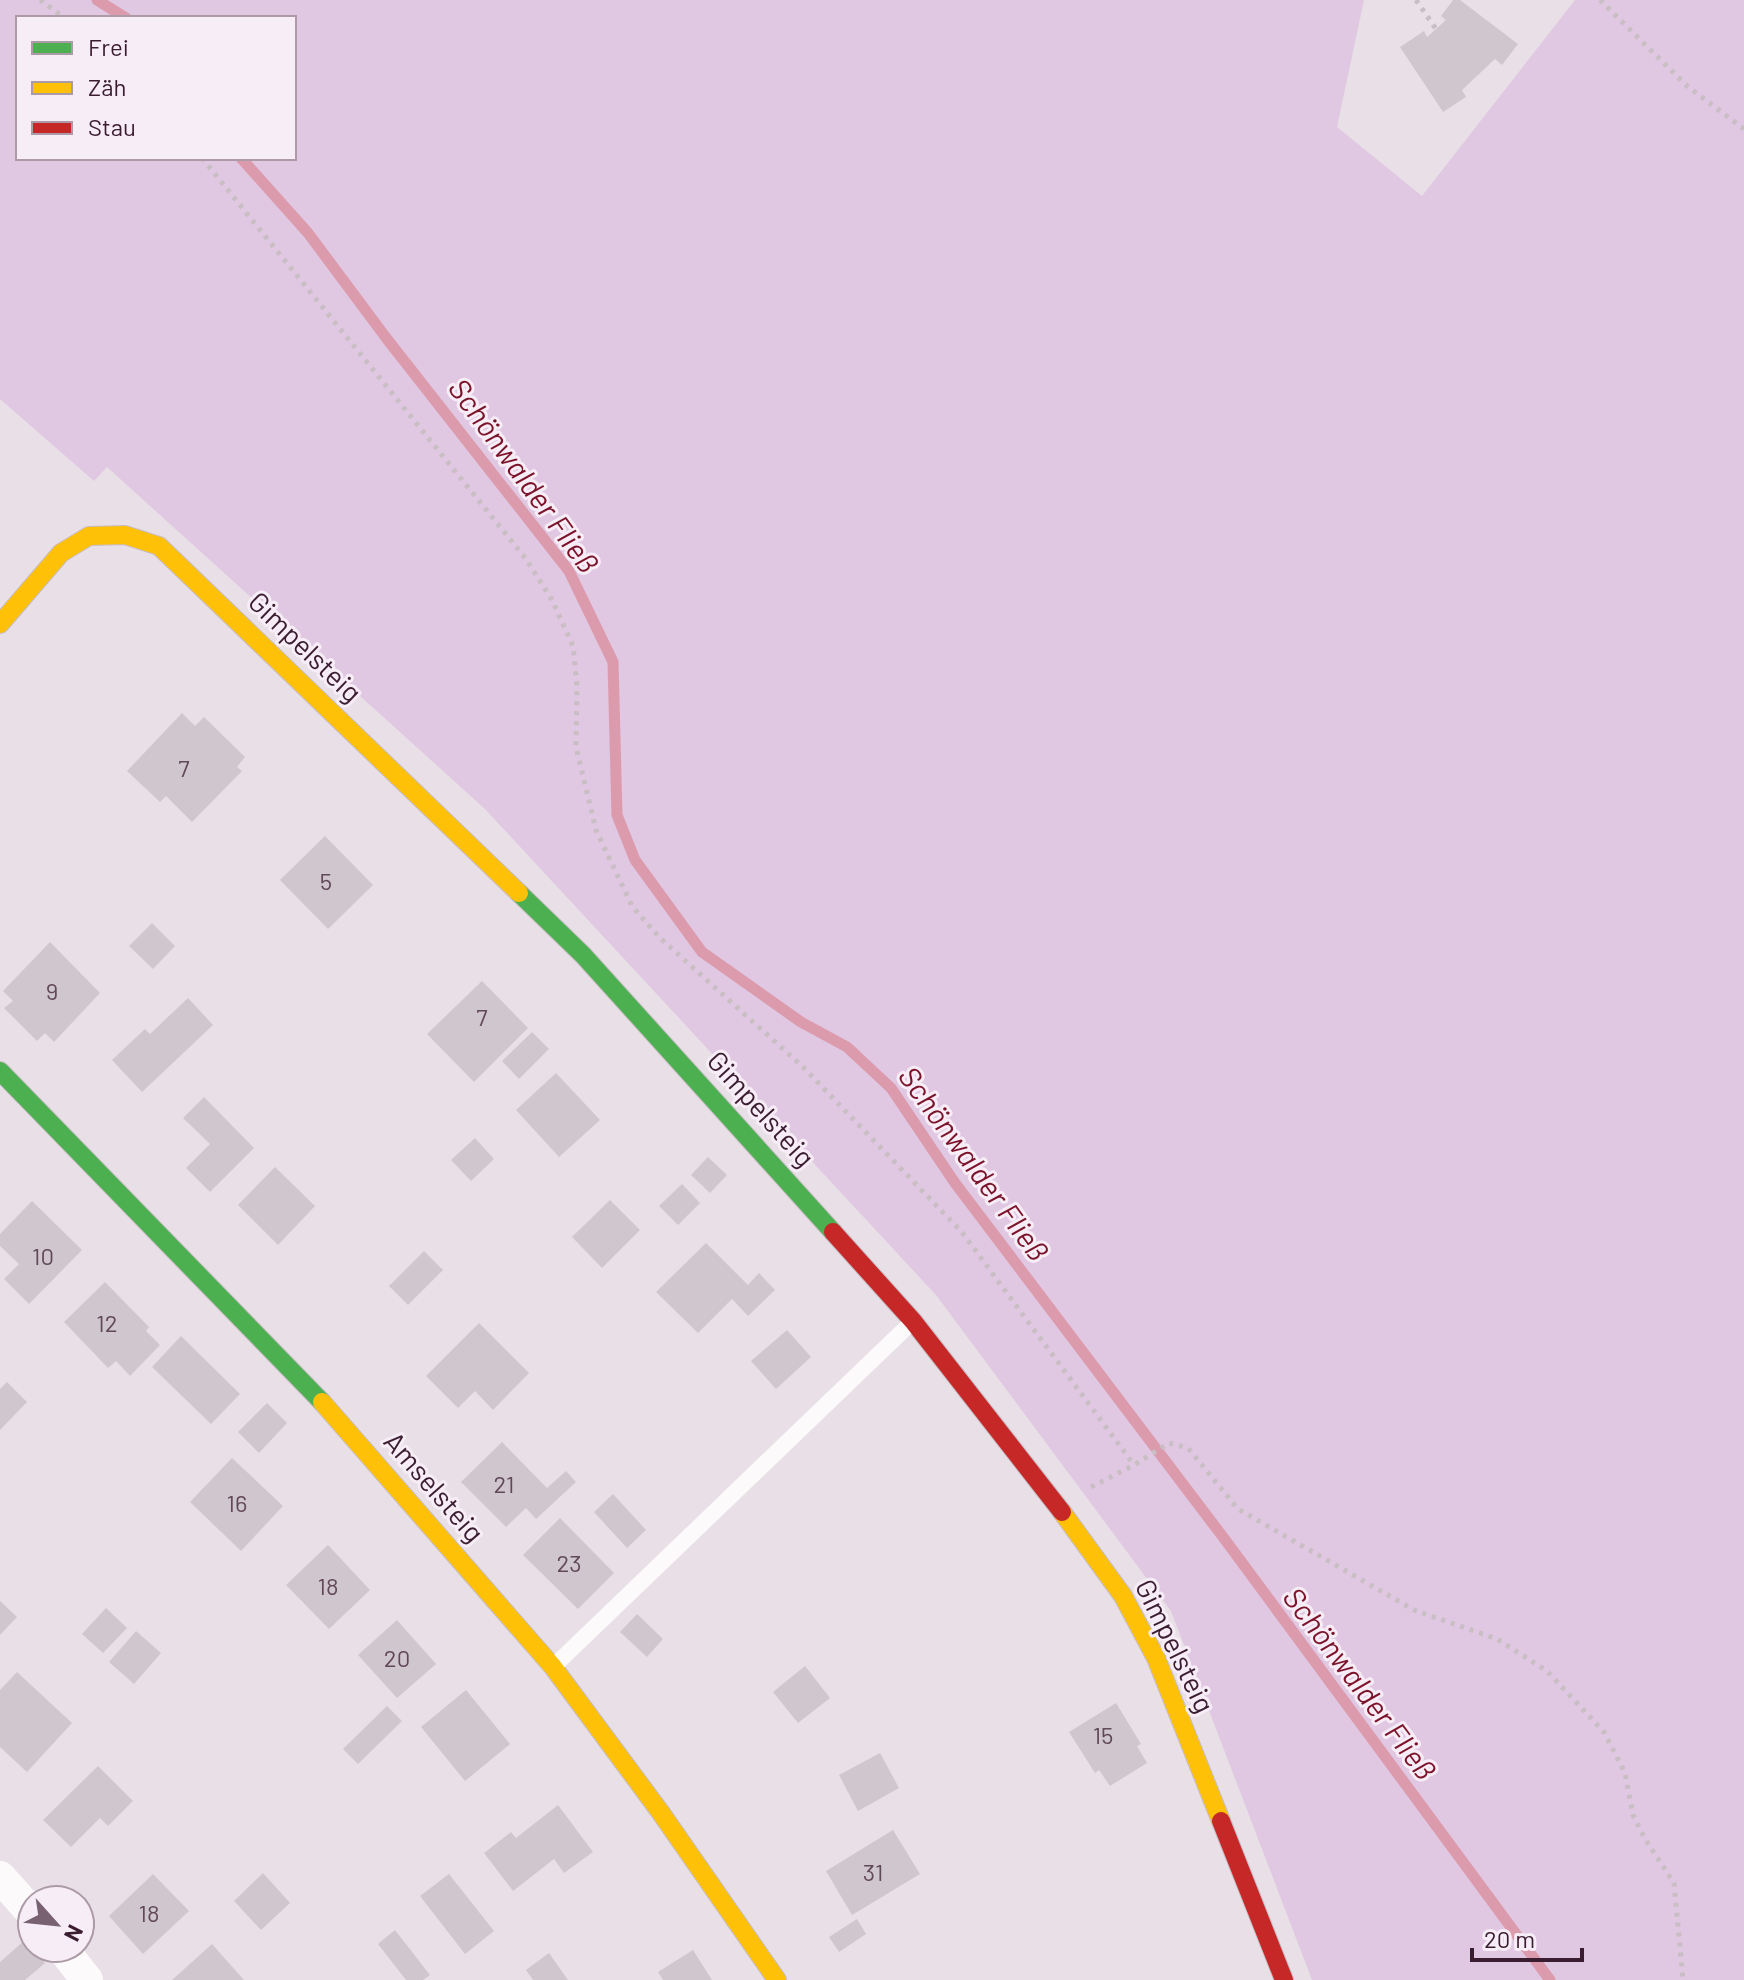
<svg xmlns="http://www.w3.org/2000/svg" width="1744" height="1980" viewBox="0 0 1744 1980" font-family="Barlow,sans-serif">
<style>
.green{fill:#e0c7e2;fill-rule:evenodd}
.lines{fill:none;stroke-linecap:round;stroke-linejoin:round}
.stream{stroke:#db9bac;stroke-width:11}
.building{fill:#cfc7cd}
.fast-casing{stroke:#c7bcc4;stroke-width:20}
.slow-casing{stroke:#c7bcc4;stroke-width:20}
.jam-casing{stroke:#c7bcc4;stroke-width:20}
.path{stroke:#c9bec4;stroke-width:5;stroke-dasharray:4 6;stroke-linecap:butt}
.lane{stroke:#fcfafb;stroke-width:16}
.street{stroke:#fcfafb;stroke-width:32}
.fast{stroke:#4caf50;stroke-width:18}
.slow{stroke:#ffc107;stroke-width:18}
.jam{stroke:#c62828;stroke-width:18}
.labels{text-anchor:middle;stroke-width:6;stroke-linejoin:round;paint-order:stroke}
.number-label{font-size:24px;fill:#62495a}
.street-label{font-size:28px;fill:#3b1d31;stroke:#f7edf6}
.water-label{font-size:30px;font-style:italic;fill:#7b132a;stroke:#f7edf6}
</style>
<rect width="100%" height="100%" fill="#e8e0e6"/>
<!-- green -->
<path class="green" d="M0 0H1364L1337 127 1422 196 1575 0H1744V1980H1312L1171 1611 936 1295 485 809 107 467 94 481 0 399ZM18 18H294V158H18Z"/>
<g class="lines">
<!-- stream -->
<path class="stream" d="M97 0 126 18
M241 158 308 233 387 339 569 571 613 662 617 815 635 860 702 952 801 1022 847 1047 891 1088 955 1183 1226 1541 1550 1980"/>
</g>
<!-- building -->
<path class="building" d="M1453 0H1460L1518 44 1502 65 1495 59 1462 90 1466 97 1443 112 1400 47 1424 31 1427 37 1446 20 1441 16Z
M182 713 195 726 204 717 245 757 237 767 242 771 192 822 166 796 160 802 127 771Z
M325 836 373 885 328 929 280 880Z
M152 923 175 946 153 969 129 946Z
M50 942 100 993 54 1042 45 1033 37 1041 4 1008 13 1001 3 991Z
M482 981 528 1028 474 1082 427 1034Z
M188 998 213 1025 142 1092 112 1060 145 1029 150 1034Z
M532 1032 549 1049 519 1079 502 1061Z
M556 1073 600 1120 559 1157 516 1110Z
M204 1097 254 1148 210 1192 186 1168 210 1144 183 1118Z
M475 1138 494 1159 471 1181 451 1160Z
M708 1157 727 1175 710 1193 691 1175Z
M275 1167 315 1206 278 1245 238 1205Z
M682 1184 700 1203 678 1225 659 1206Z
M610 1200 640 1230 602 1268 572 1237Z
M32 1201 82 1250 29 1304 4 1279 19 1264 0 1246V1234Z
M706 1243 748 1285 759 1273 775 1290 748 1316 732 1299 698 1333 656 1292Z
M424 1251 443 1270 408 1305 389 1286Z
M105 1282 149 1327 146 1331 160 1345 130 1376 116 1361 108 1368 64 1322Z
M479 1323 529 1373 493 1410 475 1391 458 1408 426 1376Z
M787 1330 811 1357 776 1389 751 1361Z
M181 1336 240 1394 211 1424 152 1367Z
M7 1382 27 1402 0 1430V1389Z
M267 1403 287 1423 259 1453 238 1432Z
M502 1442 547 1488 566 1471 576 1482 536 1519 526 1508 506 1527 461 1482Z
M232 1458 283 1506 241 1551 190 1502Z
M613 1494 646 1530 627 1548 594 1512Z
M560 1518 614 1573 578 1609 523 1555Z
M328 1545 370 1590 329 1629 286 1585Z
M0 1601 17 1617 0 1635Z
M106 1608 127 1628 103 1653 82 1634Z
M637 1614 663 1639 647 1657 620 1632Z
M397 1620 436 1664 397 1698 358 1655Z
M136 1631 161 1653 134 1684 109 1662Z
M805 1666 830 1698 798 1723 773 1692Z
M17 1672 72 1723 27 1772 0 1747V1690Z
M466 1690 510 1744 465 1781 421 1727Z
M1116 1703 1141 1744 1137 1746 1147 1763 1110 1786 1099 1770 1095 1773 1069 1732Z
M387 1706 402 1721 358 1764 343 1749Z
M880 1753 899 1788 858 1811 839 1775Z
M98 1766 133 1801 108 1826 100 1818 71 1847 43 1820Z
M558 1805 593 1852 564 1873 554 1859 513 1891 484 1853 511 1832 516 1838Z
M893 1830 920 1874 852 1915 826 1871Z
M263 1873 290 1903 261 1930 234 1901Z
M153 1874 189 1911 143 1954 109 1916Z
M449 1874 494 1931 465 1954 420 1896Z
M857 1919 866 1934 839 1952 829 1937Z
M395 1930 430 1975 423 1980H406L378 1944Z
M25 1940 45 1963 25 1980H0V1962Z
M212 1944 244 1980H172Z
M693 1950 712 1980H663L658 1972Z
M549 1953 568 1980H533L526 1970Z"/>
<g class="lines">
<defs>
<path id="fast" d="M519 893 583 955 833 1232
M0 1071 322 1402"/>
<path id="slow" d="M0 624 61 553 89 536 125 535 159 546 519 893
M322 1402 553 1667 661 1813 777 1980
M1062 1512 1123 1596 1156 1658 1221 1821"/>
<path id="jam" d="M833 1232 913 1321 1062 1512
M1221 1821 1284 1980"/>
</defs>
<!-- fast casing -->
<use href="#fast" class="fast-casing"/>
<!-- slow casing -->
<use href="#slow" class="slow-casing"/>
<!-- jam casing -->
<use href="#jam" class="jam-casing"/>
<!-- path -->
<path class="path" d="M40 0 65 18
M1416 0 1436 29
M1600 0 1687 86 1744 129
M202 158 526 559 552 600 573 646 577 686 576 747 596 830 632 906 659 937 803 1067 961 1231 1134 1465
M1091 1487 1134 1465 1169 1443 1188 1448 1238 1509 1414 1610 1497 1639 1547 1671 1604 1732 1625 1773 1633 1815 1645 1839 1674 1883 1683 1980"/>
<!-- lane -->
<path class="lane" d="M554 1666 912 1322"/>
<!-- street -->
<path class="street" d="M0 1877 32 1913
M62 1948 87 1980"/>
<!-- fast -->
<use href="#fast" class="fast"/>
<!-- slow -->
<use href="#slow" class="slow"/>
<!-- jam -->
<use href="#jam" class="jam"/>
</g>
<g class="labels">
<!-- number labels -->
<g class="number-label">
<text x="184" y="777">7</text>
<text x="326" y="890">5</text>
<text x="52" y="1000">9</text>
<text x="482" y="1026">7</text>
<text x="43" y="1265">10</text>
<text x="107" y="1332">12</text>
<text x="504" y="1493">21</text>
<text x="237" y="1512">16</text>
<text x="569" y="1572">23</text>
<text x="328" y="1595">18</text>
<text x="397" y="1667">20</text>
<text x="1103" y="1744">15</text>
<text x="873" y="1881">31</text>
<text x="149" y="1922">18</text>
</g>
<!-- street labels -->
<g class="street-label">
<text transform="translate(305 647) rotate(44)" y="10">Gimpelsteig</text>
<text transform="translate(761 1109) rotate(48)" y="10">Gimpelsteig</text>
<text transform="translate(434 1487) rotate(49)" y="10">Amselsteig</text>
<text transform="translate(1175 1646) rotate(64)" y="10">Gimpelsteig</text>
</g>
<!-- water labels -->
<g class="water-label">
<text transform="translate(523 476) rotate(54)" y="10">Schönwalder Fließ</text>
<text transform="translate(973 1164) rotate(54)" y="10">Schönwalder Fließ</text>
<text transform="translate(1359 1684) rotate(53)" y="10">Schönwalder Fließ</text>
</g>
</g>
<!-- legend -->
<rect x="16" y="16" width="280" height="144" fill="#f7edf6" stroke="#ac9aa7" stroke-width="2"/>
<rect x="32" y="42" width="40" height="12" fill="#4caf50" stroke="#ac9aa7" stroke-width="2"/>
<text x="88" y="56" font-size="24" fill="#3b1d31">Frei</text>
<rect x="32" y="82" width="40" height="12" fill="#ffc107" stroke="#ac9aa7" stroke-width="2"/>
<text x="88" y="96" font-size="24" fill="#3b1d31">Zäh</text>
<rect x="32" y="122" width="40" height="12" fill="#c62828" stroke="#ac9aa7" stroke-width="2"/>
<text x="88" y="136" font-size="24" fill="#3b1d31">Stau</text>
<!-- north arrow -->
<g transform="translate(56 1924) rotate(117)"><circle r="38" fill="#f7edf6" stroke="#ac9aa7" stroke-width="2"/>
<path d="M0-6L14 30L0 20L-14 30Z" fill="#786170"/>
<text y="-12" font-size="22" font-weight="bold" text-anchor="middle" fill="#3b1d31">N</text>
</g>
<!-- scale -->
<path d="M1472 1948v12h110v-12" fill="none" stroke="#3b1d31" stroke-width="4"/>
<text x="1484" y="1948" font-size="24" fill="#3b1d31" stroke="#f7edf6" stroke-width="6" paint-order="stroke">20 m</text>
</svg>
